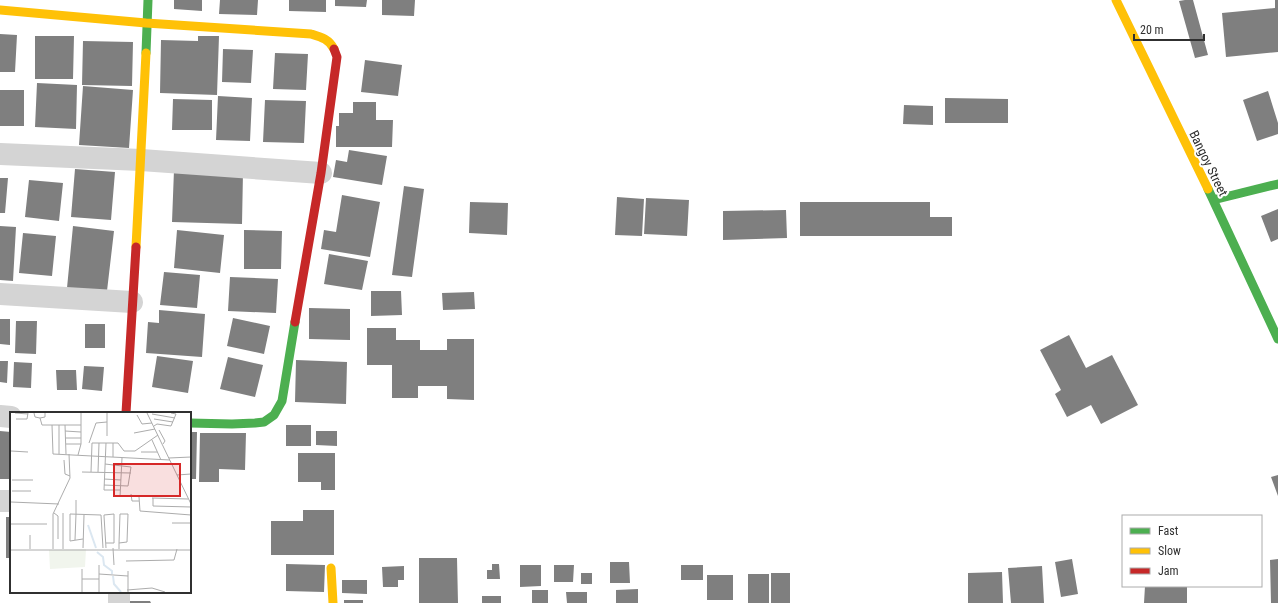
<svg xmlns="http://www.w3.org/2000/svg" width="1278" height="603" viewBox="0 0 1278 603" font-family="'Roboto Condensed',sans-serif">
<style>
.building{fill:#7f7f7f}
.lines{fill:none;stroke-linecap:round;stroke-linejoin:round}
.street{stroke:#d4d4d4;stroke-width:22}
.fast{stroke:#4caf50;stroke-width:9}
.slow{stroke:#ffc107;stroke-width:9}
.jam{stroke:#c62828;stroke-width:9}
.labels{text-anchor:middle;stroke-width:4;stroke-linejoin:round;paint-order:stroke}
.street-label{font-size:13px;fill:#303030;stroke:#fff}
.inset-river{fill:none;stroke:#dbe7f1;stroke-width:2}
.inset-road{fill:none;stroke:#acacac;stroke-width:1}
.view{fill:#d62828;fill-opacity:0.15;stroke:#d62828;stroke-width:2}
.inset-edge{fill:none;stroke:#303030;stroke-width:2}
</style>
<rect width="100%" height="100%" fill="#fff"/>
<!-- building -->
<path class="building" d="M174 0H202V11L174 9Z
M220 0H258L257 15 219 14Z
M289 0H326V12L289 11Z
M335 0H367L366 7 335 6Z
M382 0H415L414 16 382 15Z
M1185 0H1193L1208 55 1195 58 1179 1Z
M1275 0H1278V52L1226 57 1222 13 1275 8Z
M0 34 17 35 15 72H0Z
M35 36H74L73 79H35Z
M198 36H219L217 95 160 93 161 40 198 41Z
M83 41 133 42 132 86 82 85Z
M223 49 253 50 251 83 222 82Z
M275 53 308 54 306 90 273 89Z
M365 60 402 65 398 96 361 92Z
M37 83 77 85 76 129 35 127Z
M83 86 133 90 129 148 79 145Z
M0 90H24V126H0Z
M1268 91 1278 123V134L1257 141 1243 100Z
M218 96 252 98 250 141 216 140Z
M945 98 1008 99V123H945Z
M173 99 212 100V130H172Z
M265 100 306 101 304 143 263 142Z
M353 102H376V120H393L392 147H336V126H339V113H353Z
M904 105 933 106V125L903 124Z
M349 150 387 156 382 185 333 177 336 160 347 162Z
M75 169 115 172 111 220 71 217Z
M174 170 243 172 242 224 172 222Z
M0 178H8L5 213H0Z
M29 180 63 183 59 221 25 217Z
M404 186 424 189 412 277 392 275Z
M342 195 380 202 370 257 321 249 324 230 336 232Z
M617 197 644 199 642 236 615 235Z
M646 198 689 200 687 236 644 234Z
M470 202 508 203 507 235 469 233Z
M800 202H930V217H952V236H800Z
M1278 209V239L1271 242 1261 216Z
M786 210 787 238 723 240V211Z
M0 226 16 227 13 281 0 280Z
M73 226 114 231 107 291 67 288Z
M177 230 224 235 220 273 174 268Z
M244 230 282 231 281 269H244Z
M23 233 56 236 52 276 19 273Z
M329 254 368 261 362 290 324 284Z
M164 272 200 275 197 308 160 305Z
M230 277 278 279 276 313 228 311Z
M371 291H401L402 315 371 316Z
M474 292 475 309 443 310 442 293Z
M309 308 350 309V340L309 339Z
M159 310 205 314 202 357 146 353 148 322 159 323Z
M233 318 270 326 264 354 227 346Z
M0 319H10V345L0 344Z
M16 321H37L36 354 15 353Z
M85 324H105V348H85Z
M367 328H396V340H420V350H447V339H474V400L447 399V386H418V398H392V365H367Z
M1069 335 1086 368 1112 355 1138 405 1101 424 1091 405 1067 417 1055 394 1061 390 1040 350Z
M157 356 193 361 188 393 152 387Z
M228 357 263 365 255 397 220 389Z
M296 360 347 362 346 404 295 402Z
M0 361H8L7 383 0 382Z
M14 362 32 363 31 388 13 387Z
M84 366 104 367 102 391 82 389Z
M56 370H76L77 390H57Z
M286 425H311V446H286Z
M0 431 11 432V479H0Z
M316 431H337V446L316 445Z
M190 432H197L196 479H190Z
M200 433H246L245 470 219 469V482H199Z
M298 453H335V490H321V482H298Z
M1278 475V496L1271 477Z
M303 510H334V555H271V521H303Z
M6 517H11V558H6Z
M419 558H457L458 603H419Z
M1072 559 1078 594 1061 597 1055 562Z
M1278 559V603H1271L1270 560Z
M610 562H629L630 583H610Z
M286 564 325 565 324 592 286 591Z
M492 564H499L500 579H487V570H492Z
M520 565H541V586L520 587Z
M554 565H574L573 582H554Z
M681 565H703V580H681Z
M404 566V580H398V587H383L382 567Z
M1042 566 1044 603H1011L1008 568Z
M1002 572 1003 603H968V573Z
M581 573H592V584H581Z
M771 573H790V603H771Z
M748 574H769V603H748Z
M707 575H733V600H707Z
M342 580H367V594L342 593Z
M1145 586H1187V603H1144Z
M638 589V603H616V590Z
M532 590H548V603H532Z
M566 592H587V603H567Z
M482 596H501V603H482Z
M344 600H363V603H344Z
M125 601H150L151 603H125Z"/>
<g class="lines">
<!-- street -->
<path class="street" d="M0 154 141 160 321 173
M0 294 132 302
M0 416 11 417
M0 501H11
M119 603V592"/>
<!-- fast -->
<path class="fast" d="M146 53 148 0
M1208 189 1278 339
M1213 200 1278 184
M190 423 232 424 255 423 264 422 274 415 282 401 295 322"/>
<!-- slow -->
<path class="slow" d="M1116 0 1208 189
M0 10 146 23 311 34C321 37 329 39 334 49
M136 247 146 53
M331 568 333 603"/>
<!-- jam -->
<path class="jam" d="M295 322 321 173 337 57 334 49
M126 413 136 247"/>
</g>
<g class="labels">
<!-- street labels -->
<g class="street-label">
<text transform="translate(1209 163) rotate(64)" y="5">Bangoy Street</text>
</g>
</g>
<!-- overview -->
<g transform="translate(10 412)">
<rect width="181" height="181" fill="#fff"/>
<path d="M76 137 75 155 40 157 39 138Z" fill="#f1f5ed"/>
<path class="inset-river" d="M78 113 86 136M87 140 93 145 94 153 102 159V162M103 164 104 172 111 180"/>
<path class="inset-road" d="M5 1 18 2M24 1 25 5 30 6 35 5V1M137 1 181 92M142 2 165 6M127 3 132 12 142 11M30 6 32 13H71M6 7H17L18 1M144 7 163 10M42 13 43 42 160 48M49 13V42M55 13 56 42M144 14 147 12 161 14 166 2 161 1M149 18 155 29 153 32M55 19 71 20M124 21 145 17M0 22V95M97 24V10M55 26H71M142 28 151 48M79 31 86 11 97 10V1M96 31 94 78H110M56 32H71M1 39 18 40M131 40H147M68 43 71 32V1M103 45V31M159 46 181 45M54 48 55 62 60 64M72 60 121 61M81 60 82 31H108L114 39H125L148 23M88 60 89 31M167 63 181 62M94 67 111 68M2 68H23M94 73 118 74 121 55 95 52M2 79H21M121 82 122 89H129M110 85 112 46M129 85 130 99 181 103M142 86 178 87M143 86V94L181 95M66 88V102M1 90 49 92M44 101 48 104V127M162 111H181M0 112H37M20 123V137M73 127 60 129V102L91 103 93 136M65 128 66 102M96 131H104V102L94 103V104L96 136M73 136 74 103M103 136 104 153M43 137V102L60 66 59 42M53 137V101M109 137V131L110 102H118L117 130 109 131M0 138H181M116 149 164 148 167 137M89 153V180M72 157V180M89 162 118 164M72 167H89M117 178 142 176 155 180M118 180V159"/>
<path class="view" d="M104 52H170V84H104Z"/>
<rect width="181" height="181" class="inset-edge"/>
</g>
<!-- legend -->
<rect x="1122" y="515" width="140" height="72" fill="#ffffff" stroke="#acacac"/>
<rect x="1130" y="528" width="20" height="6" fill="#4caf50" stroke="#acacac"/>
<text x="1158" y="535" font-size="12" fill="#303030">Fast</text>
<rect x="1130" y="548" width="20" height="6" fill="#ffc107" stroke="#acacac"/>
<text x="1158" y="555" font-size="12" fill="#303030">Slow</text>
<rect x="1130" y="568" width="20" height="6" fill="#c62828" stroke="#acacac"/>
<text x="1158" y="575" font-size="12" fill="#303030">Jam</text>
<!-- scale -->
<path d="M1134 34v6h70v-6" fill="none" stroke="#303030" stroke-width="2"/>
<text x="1140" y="34" font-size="12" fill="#303030" stroke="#ffffff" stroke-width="3" paint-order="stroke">20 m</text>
</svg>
